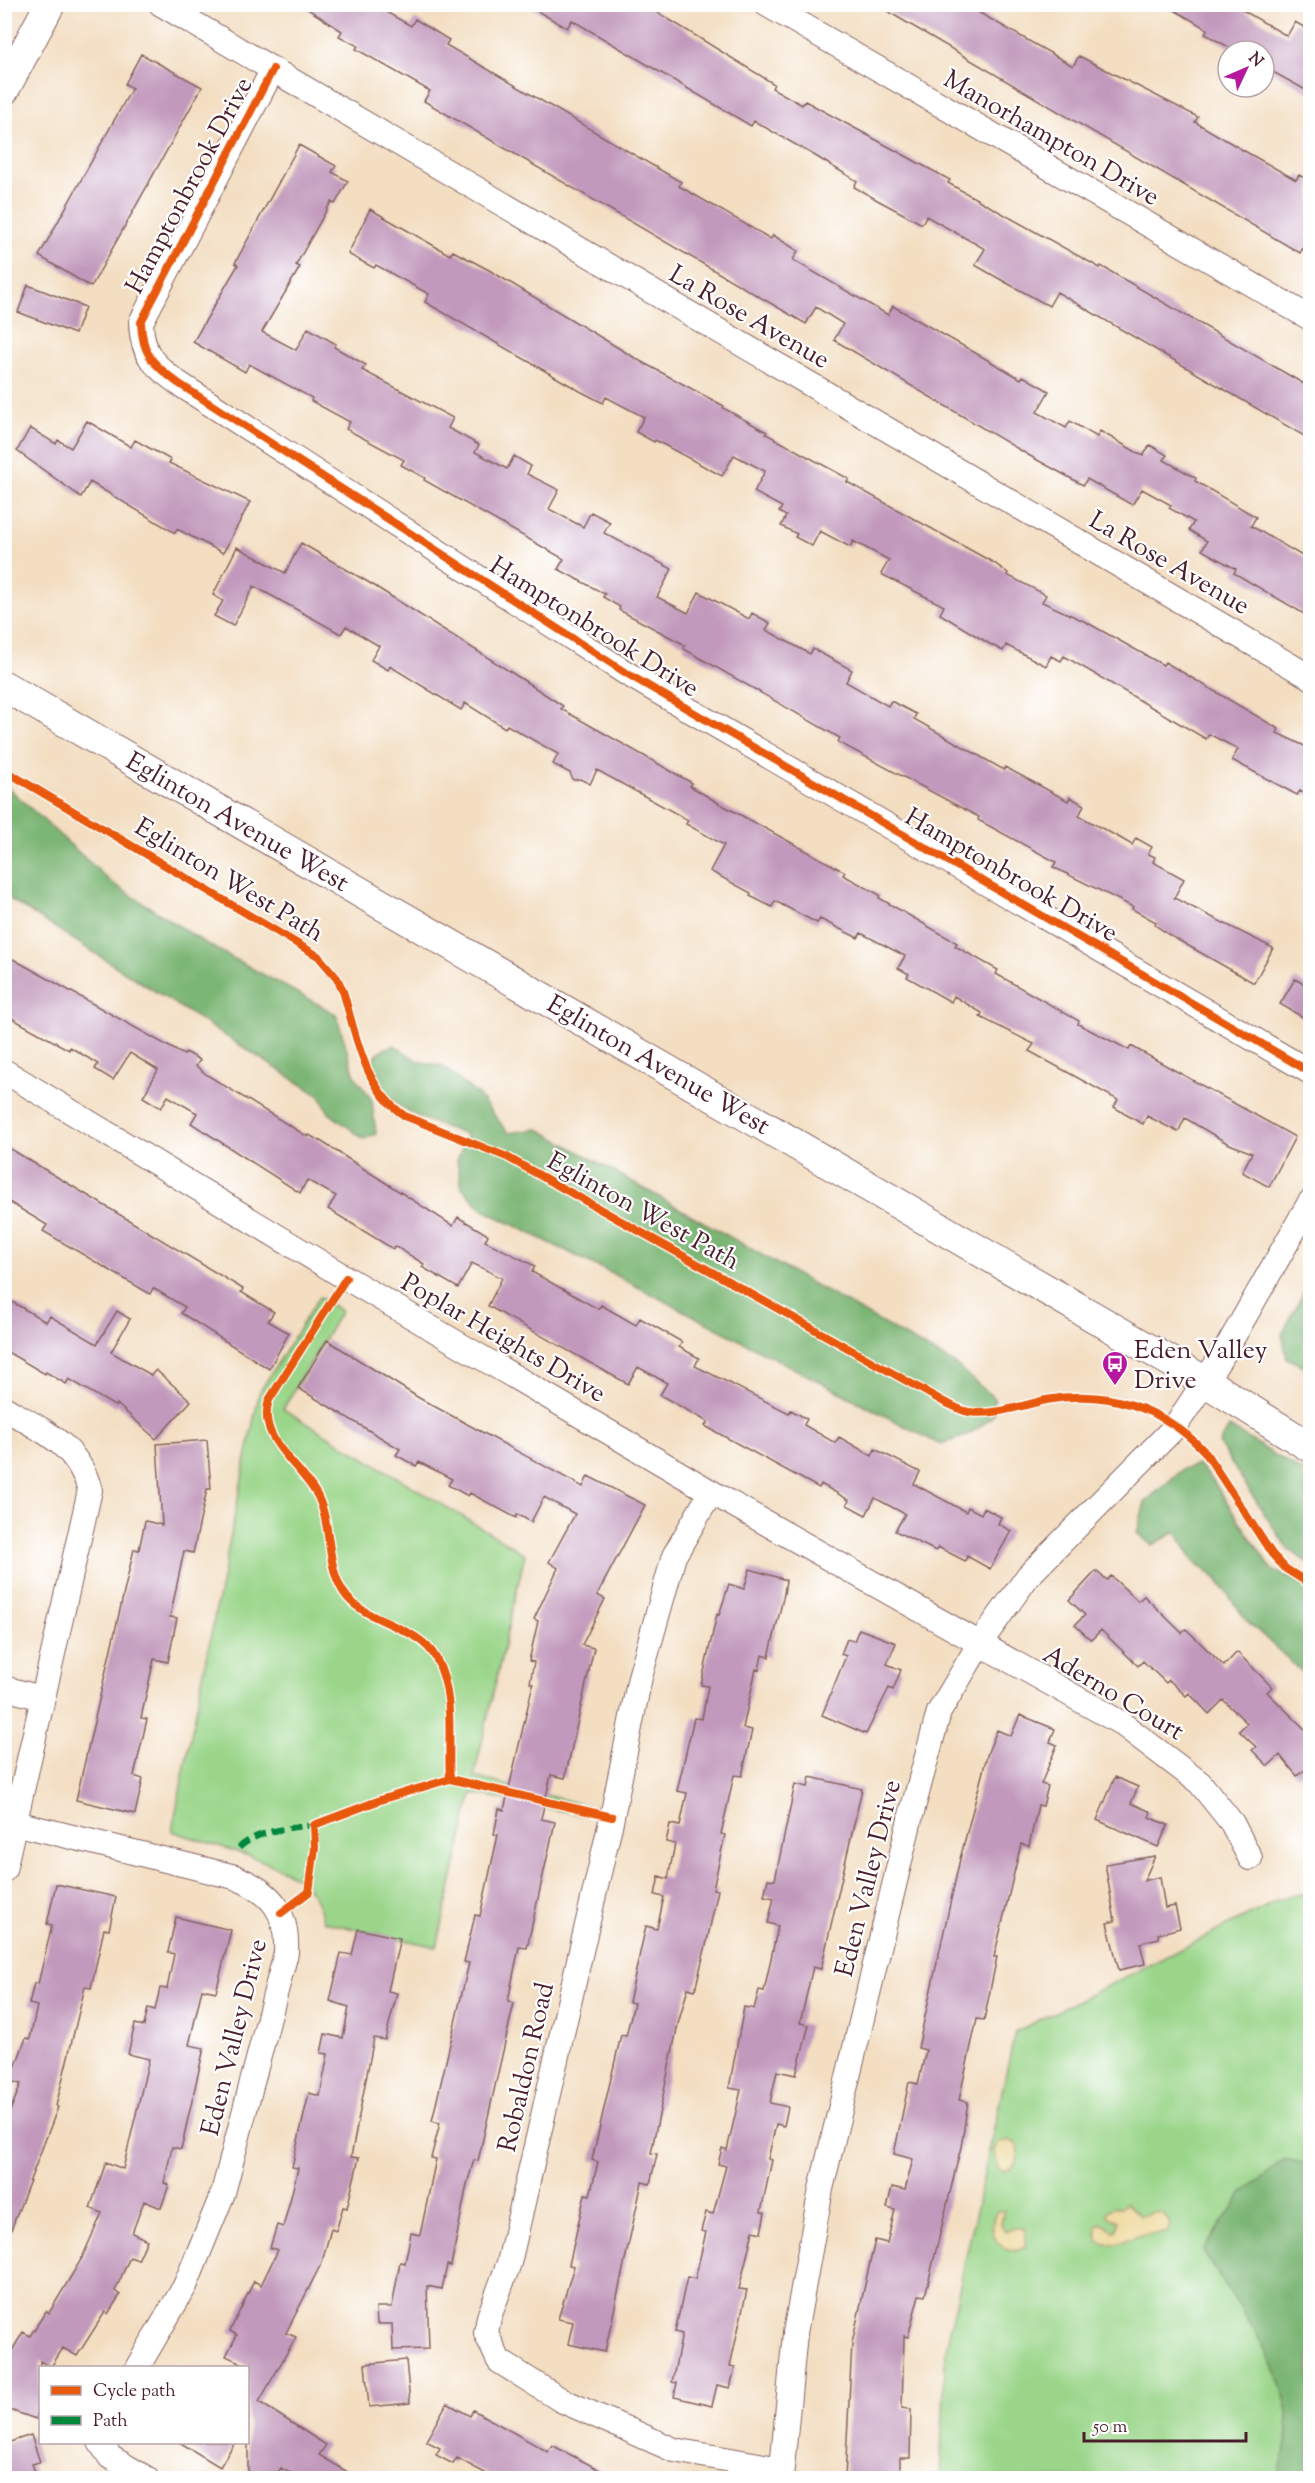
<svg xmlns="http://www.w3.org/2000/svg" width="1315" height="2483" viewBox="0 0 1315 2483" font-family="'Sorts Mill Goudy',serif">
<style>
.green{fill:#9ad589;stroke:#727a5a;stroke-width:1.5}
.forest{fill:#7bb675;stroke:#626a50;stroke-width:1.5}
.sand{fill:#eeda9e;stroke:#9c7c64;stroke-width:1.5}
.building{fill:#c199bc}
.lines{fill:none;stroke-linecap:round;stroke-linejoin:round}
.minor-casing{stroke:#856260;stroke-width:26}
.major-casing{stroke:#856260;stroke-width:32}
.minor{stroke:#fff;stroke-width:24}
.major{stroke:#fff;stroke-width:30}
.quiet{stroke:#00873e;stroke-width:6;stroke-dasharray:12 6;stroke-linecap:butt}
.cycleway-casing{stroke:#fff;stroke-width:11}
.cycleway{stroke:#e8590c;stroke-width:8}
.labels{text-anchor:middle;stroke-width:4.5;stroke-linejoin:round;paint-order:stroke}
.street-label{font-size:26px;fill:#4a1f2b;stroke:#fff}
.poi-label{font-size:26px;fill:#4a1f2b;stroke:#fff;text-anchor:start}
</style>
<rect width="100%" height="100%" fill="#fff"/>
<filter id="ink" filterUnits="userSpaceOnUse"><feTurbulence type="fractalNoise" baseFrequency=".0167" numOctaves="2"/><feDisplacementMap in="SourceGraphic" scale="12" xChannelSelector="R" yChannelSelector="G"/><feConvolveMatrix kernelMatrix="1 2 1 2 8 2 1 2 1" color-interpolation-filters="sRGB"/></filter>
<filter id="wash" filterUnits="userSpaceOnUse"><feTurbulence type="fractalNoise" baseFrequency=".008" numOctaves="4" result="noise"/><feDisplacementMap in="SourceGraphic" scale="24" xChannelSelector="R" yChannelSelector="G"/><feGaussianBlur stdDeviation="1.35" result="paint"/><feColorMatrix in="noise" values="0 0 0 0 0 0 0 0 0 0 0 0 0 0 0 0 0 1.4 0 .05"/><feComposite in="paint" operator="in"/></filter>
<g filter="url(#wash)">
<rect width="100%" height="100%" fill="#f3dec2"/>
<!-- green -->
<path class="green" d="M319 1297 341 1311 283 1409 525 1554 474 1777 585 1805 582 1815 472 1793 437 1947 324 1922C319 1906 315 1893 302 1882 280 1862 203 1842 172 1831L259 1393Z
M1310 1894V2478H940L946 2349 1015 2032 1287 1896Z"/>
<!-- forest -->
<path class="forest" d="M5 785 112 883 205 943 336 1014 355 1076 372 1100 376 1134 364 1139 329 1113 320 1096 5 896Z
M394 1045 418 1061 442 1066 479 1096 508 1133 539 1129 956 1365 994 1398V1414C979 1431 962 1440 939 1444L615 1275 483 1210 462 1188 457 1161 467 1135C428 1121 380 1109 371 1063L380 1051Z
M1310 1280V1370L1287 1358 1282 1334Z
M1229 1427 1310 1476V1565L1286 1547 1219 1444Z
M1198 1465 1213 1481 1272 1570 1310 1586V1679L1246 1620 1217 1579 1193 1561 1176 1532 1152 1545 1137 1533 1145 1502 1183 1469Z
M1285 2159 1310 2165V2478H1278C1283 2460 1290 2433 1288 2414 1279 2356 1233 2300 1203 2250L1241 2195Z"/>
<!-- sand -->
<path class="sand" d="M1008 2140 1017 2144C1022 2157 1016 2168 1003 2172L998 2169 994 2150 999 2143Z
M1126 2203 1140 2216 1155 2212 1164 2214 1170 2224 1168 2232C1161 2235 1153 2233 1145 2234 1130 2237 1094 2259 1097 2227L1101 2223 1114 2231 1117 2229 1118 2221 1108 2217 1107 2212 1114 2207 1121 2208Z
M997 2211H1004L1001 2224 1005 2231 1014 2227 1025 2229V2247C1001 2261 984 2230 997 2211Z"/>
<g id="blocks">
<!-- building -->
<path class="building" d="M300 4H372L411 26 415 19 449 40 446 45 681 182 679 186 771 239 773 235 798 251 793 260 888 315 893 306 1021 379 1023 376 1049 391 1037 412 1066 428 1070 421 1097 437 1100 431 1143 456 1150 445 1167 455 1164 460 1196 478 1195 481 1256 517 1251 526 1311 561V618L1234 573 1236 569 1202 550 1207 541 1189 530 1194 522 1169 508 1171 505 1142 489 1132 505 1087 479 1083 485 1030 456 834 340 843 324 816 307 806 324 424 101 430 91 356 49 358 46 339 36 342 31Z
M525 4H644L774 84 772 88 802 105 805 101 913 160 950 180 948 183 1100 268 1101 266 1311 388V440L1057 292 1049 306 1005 282 975 265 985 249 926 216 922 224 881 202 854 187 857 181 812 154 754 121 751 126 572 20 567 28Z
M875 4H964L1073 66 1079 56 1198 117 1195 122 1241 149 1296 180 1299 175 1311 181V252L1303 248 1300 253Z
M1164 4H1232L1287 36 1295 22 1311 31V93L1264 67V51H1236L1205 34 1207 29Z
M141 54 202 87 91 287 39 256 132 88 125 84Z
M299 145 336 166 332 172 348 181 335 204 331 202 296 265 300 267 262 332 296 350 308 328 336 344 334 347 366 365 362 370 453 418 448 428 479 445 475 452 507 469 514 456 531 466 527 474 559 490 549 509 583 527 591 512 610 522 604 533 672 569 657 597 688 613 699 592 749 619 752 613 770 623 766 630 810 654 813 649 852 670 846 682 888 706 891 701 916 714 914 719 1004 770 1005 767 1068 801 1070 797 1084 805 1079 816 1120 838 1132 845 1136 838 1152 847 1148 854 1155 857 1153 862 1184 879 1174 898 1273 948 1254 983 1171 936 1155 925 1156 922 1132 909 1133 907 1053 867 1056 862 978 820 979 817 838 742 840 738 684 649 685 645 619 610 620 607 603 597 605 594 558 569 564 559 424 480 425 478 401 465 404 460 346 429 350 422 311 401 312 398 249 364 245 372 193 342 238 265 235 263Z
M370 209 450 255 453 251 489 270 640 361 724 406 723 408 767 432 766 434 849 479 847 482 994 563 1008 573 1007 575 1046 595 1042 602 1086 622 1163 665 1165 662 1279 729 1277 733 1311 749V797L1300 791 1297 795 1232 760 1238 749 1209 734 1206 739 1064 656 1061 661 1051 656 1046 666 1006 645 1003 651 988 643 940 614 944 606 881 574 889 560 853 541 850 547 820 531 812 546 795 537 797 534 781 526 786 516 779 512 782 507 754 492 765 471 734 455 722 476 655 440 654 442 636 432 644 417 606 397 603 403 580 391 425 302 429 294 376 265 374 268 348 254Z
M28 285 85 307 75 334 18 312Z
M87 421 131 447 135 440 171 460 169 463 250 502 223 553 177 529 175 533 90 482 81 497 17 451 30 428 56 444 58 440 71 448Z
M301 543 373 585 520 678 563 706 561 709 692 783 690 786 715 801 845 872 843 875 880 895 879 898 957 943 955 946 998 970 996 974 1079 1021 1078 1024 1129 1050 1131 1046 1295 1137 1269 1187 1242 1172 1252 1153 1227 1143 1185 1118 1178 1132 1147 1116 1143 1124 1125 1114 1114 1107 1118 1100 1029 1051 1034 1044 980 1017 982 1013 954 996 951 1002 907 977 909 974 898 968 905 956 861 933 858 938 820 919 817 923 775 901 772 907 750 896 751 893 710 871 724 845 686 824 688 820 597 770 590 784 580 779 573 780 570 773 553 764 558 754 507 725 505 728 465 703 461 710 390 666 388 670 371 660 379 646 346 626 341 634 254 586 233 626 214 616 223 601 213 595 237 547 285 573Z
M4 954 184 1055 186 1052 200 1060 196 1066 207 1075 308 1137 309 1135 322 1142 453 1226 458 1217 488 1235 485 1241 535 1266 532 1272 598 1309 601 1305 636 1325 640 1318 682 1342 679 1347 699 1358 695 1366 789 1413 791 1410 807 1419 804 1425 835 1443 839 1437 872 1456 875 1449 920 1472 914 1484 966 1512 968 1507 981 1514 984 1508 1001 1517 998 1524 1011 1531 990 1569 967 1556 965 1561 938 1547 936 1551 895 1531 905 1514 875 1498 866 1515 847 1505 849 1500 821 1484 819 1488 705 1426 708 1422 660 1395 667 1383 638 1367 628 1384 488 1306 502 1278 472 1263 458 1288 422 1267 424 1264 395 1246 393 1249 328 1209 336 1196 307 1180 300 1193 191 1123 197 1113 168 1096 161 1108 143 1097 158 1070 130 1053 113 1080 95 1069 98 1064 70 1047 69 1050 4 1014Z
M1295 979 1311 988V1022L1280 1004Z
M4 1145 243 1289 241 1292 274 1312 268 1321 289 1333 269 1369 181 1313 185 1307 153 1288 150 1294 43 1231 47 1225 4 1199Z
M4 1297 46 1322 50 1316 97 1344 117 1311 130 1319 111 1352 151 1375 156 1370 191 1401 156 1439 117 1404 116 1407 69 1379 66 1384 46 1372 45 1374 4 1350Z
M327 1340 419 1398 583 1487 588 1476 645 1505 597 1595 605 1599 582 1645 594 1648 565 1778 551 1775 541 1819 555 1822 527 1948 519 1947 508 2001 514 2003 478 2161 474 2160 467 2184 451 2266 447 2265 442 2289 427 2286 429 2349 393 2350 392 2324H377L376 2307H392L400 2262 405 2263 411 2233 420 2235 436 2159 431 2158 440 2123 432 2121 469 1963 464 1962 475 1915 480 1916 498 1835 494 1834 499 1809 504 1810 533 1684 530 1683 534 1662 529 1661 538 1621 534 1619 558 1568 549 1562 575 1514 544 1497 531 1522 517 1514 516 1518 470 1493 468 1496 448 1485 452 1479 419 1462 416 1466 396 1455 400 1449 298 1388Z
M207 1440 211 1489H207L193 1553 184 1551 170 1617 177 1618 168 1662 154 1659 141 1718 147 1719 134 1776 143 1779 135 1814 76 1800 134 1549 139 1550 145 1521 162 1525 157 1444Z
M750 1569 786 1580 784 1594 769 1657 762 1655 759 1670 756 1669 743 1728 752 1730 742 1776 734 1775 721 1834 725 1835 713 1889 718 1890 707 1941 695 1990 688 1988 678 2024 651 2153 657 2154 650 2184 642 2182 605 2352 568 2344 573 2322 558 2319 574 2266 569 2265 585 2194 590 2195 598 2162 592 2160 621 2035 626 2036 634 2003 629 2002 646 1926 657 1929 664 1897 655 1895 659 1876 668 1879 675 1844 666 1842 670 1824 680 1826 687 1793 677 1791 694 1718 702 1719 708 1686 701 1685 717 1614 719 1615 729 1584 744 1589Z
M1096 1571 1107 1580 1111 1576 1138 1601 1144 1596 1182 1633 1186 1629 1224 1666 1237 1652 1272 1687 1267 1692 1311 1735V1765L1297 1776 1280 1755 1268 1766 1252 1750 1256 1747 1239 1731 1247 1723 1223 1700 1209 1714 1189 1693 1186 1696 1169 1680 1166 1683 1143 1661 1138 1666 1101 1630 1091 1640 1075 1625 1085 1615 1069 1600Z
M859 1629 896 1643 887 1664 901 1670 893 1690 889 1688 866 1734 822 1715 846 1656 841 1654 847 1639 854 1641Z
M1020 1715 1055 1729 1050 1742 1057 1745 1041 1784 1048 1786 1043 1806 1038 1805 1029 1846 1021 1844 994 1957H997L984 2020 977 2019 959 2100 968 2102 961 2147 925 2296 919 2295 908 2337 904 2336 902 2408 911 2409 910 2458H900V2478H845L852 2343 875 2240 887 2243 895 2210 887 2208 892 2187 905 2190 913 2159 894 2154 909 2082 918 2084 926 2050 918 2048 960 1859 988 1752 997 1730 1011 1736Z
M810 1777 862 1789 821 1969 813 1967 800 2023 809 2025 796 2075 777 2071 770 2103 788 2107 784 2126 776 2124 768 2159 772 2160 761 2212 765 2213 761 2233 753 2231 739 2289 747 2290 730 2366 735 2367 730 2388 717 2385 712 2406 674 2397 677 2383 672 2382 682 2334 675 2332 687 2277 695 2279 706 2232 701 2231 706 2212 713 2214 726 2166 718 2164 722 2148 727 2150 741 2090 729 2088 744 2007 754 2009 759 1990 764 1991 778 1926 768 1923 774 1898 764 1896 768 1879 775 1880 795 1784 808 1787Z
M1115 1777 1138 1787 1131 1803 1151 1812 1149 1817 1168 1825 1158 1847 1097 1820Z
M1155 1856 1144 1881 1160 1877 1165 1908 1175 1906 1180 1928 1158 1934 1159 1938 1140 1943 1145 1964 1119 1970 1107 1923 1115 1921 1105 1864Z
M56 1884 116 1897 109 1930 104 1929 91 1988 85 1987 56 2106 58 2107 6 2243 4 2115 8 2116 21 2084 10 2081 26 2038 30 2039 37 2006 29 2004 34 1983 38 1984 52 1925 47 1924Z
M176 1917 231 1930 216 1992 202 1989 193 2028 189 2045 204 2048 181 2149 172 2147 164 2183 169 2185 161 2208 144 2201 132 2233 147 2240 138 2260 130 2257 115 2291 120 2295 108 2314 105 2312 77 2356 63 2348 51 2367 40 2361V2406L36 2419 4 2408V2364L23 2332 30 2336 46 2311 49 2313 82 2258 102 2213 90 2208 106 2162 123 2169 149 2059 128 2054 135 2024 144 2026 148 2008 155 2010 160 1988 167 1989 174 1954 168 1952Z
M358 1929 400 1938 388 1991 397 1993 385 2040 374 2038 351 2157 359 2158 347 2208 343 2207 336 2231 331 2229 322 2262 286 2333 296 2337 259 2402 326 2445 319 2455 358 2478H299L281 2468 274 2478H260L248 2471V2366L226 2356 237 2335 230 2331 254 2281 261 2285 278 2250 270 2248 277 2225 283 2227 290 2201 298 2168 292 2167 309 2093 320 2096 328 2054 321 2053 325 2034 343 2038 349 2007 330 2001 341 1953 352 1955Z
M406 2360 410 2403 369 2407 365 2364Z
M447 2403 470 2416 473 2410 548 2452 552 2445 615 2478H494L457 2458 453 2464 436 2455 440 2448 426 2441Z
M31 2435 40 2462 32 2464 37 2478H4V2444Z
M179 2442H235L220 2467Z"/>
</g>
</g>
<g filter="url(#ink)">
<use href="#blocks" fill-opacity="0" stroke="#856260" stroke-width="1.5"/>
<g class="lines">
<defs>
<path id="minor" d="M161 4 1310 677
M766 4 1310 318
M273 69 141 322C142 355 153 364 178 383L626 673 1310 1072
M4 1071 346 1278 711 1492 1121 1723 1200 1783 1232 1823 1250 1858
M4 1408C43 1431 77 1444 90 1490L4 1870
M711 1492 674 1556 640 1677 612 1817 509 2263 489 2317 486 2333 499 2361 561 2400 674 2450 781 2469
M4 1688 42 1698
M15 1823 235 1877C273 1893 288 1912 286 1953L223 2193 185 2286 137 2368
M100 2442 110 2457 146 2478
M781 2478 795 2333 821 2189 910 1819 939 1712 980 1643 1028 1576 1174 1428 1225 1351 1310 1202"/>
<path id="major" d="M4 90 50 4
M4 686 1206 1382 1310 1447"/>
</defs>
<!-- minor casing -->
<use href="#minor" class="minor-casing"/>
<!-- major casing -->
<use href="#major" class="major-casing"/>
<!-- minor -->
<use href="#minor" class="minor"/>
<!-- major -->
<use href="#major" class="major"/>
<!-- quiet -->
<path class="quiet" d="M239 1848C257 1830 290 1828 314 1825"/>
<defs>
<path id="cycleway" d="M273 69 141 322C142 355 153 364 178 383L626 673 1310 1072
M4 770 318 956 337 978 343 991C356 1035 364 1089 405 1116L507 1157 944 1402C952 1405 961 1411 969 1412 994 1416 1023 1405 1046 1400 1107 1389 1163 1407 1205 1452L1272 1554 1286 1569 1310 1584
M346 1278 269 1400C256 1440 302 1465 318 1497 333 1528 325 1570 347 1597 370 1624 419 1626 436 1658 456 1697 447 1738 450 1779
M281 1913 309 1892 315 1848 314 1825 383 1799 450 1779 612 1817"/>
</defs>
<!-- cycleway casing -->
<use href="#cycleway" class="cycleway-casing"/>
<!-- cycleway -->
<use href="#cycleway" class="cycleway"/>
</g>
</g>
<!-- icons -->
<defs>
<symbol id="bus-pin" viewBox="-11 -11 22 30"><path d="M0 17L-7.5 6A9.5 9.5 0 1 1 7.5 6Z" fill="#b5179e" stroke="#fff"/><path d="M-5-6H5V4H4V6H2V4H-2V6H-4V4H-5ZM-3.5-4V0h7V-4ZM-3.5 1.2v1.5H-2V1.2ZM2 1.2v1.5H3.5V1.2Z" fill="#fff"/></symbol>
</defs>
<g fill-rule="evenodd">
<use href="#bus-pin" x="1100" y="1349" width="30" height="40"/>
</g>
<g class="labels">
<!-- street labels -->
<g class="street-label">
<text transform="translate(1052 137) rotate(30)" y="9">Manorhampton Drive</text>
<text transform="translate(188 185) rotate(-62)" y="9">Hamptonbrook Drive</text>
<text transform="translate(750 316) rotate(30)" y="9">La Rose Avenue</text>
<text transform="translate(1170 562) rotate(30)" y="9">La Rose Avenue</text>
<text transform="translate(595 626) rotate(32)" y="9">Hamptonbrook Drive</text>
<text transform="translate(238 821) rotate(30)" y="9">Eglinton Avenue West</text>
<text transform="translate(1012 874) rotate(30)" y="9">Hamptonbrook Drive</text>
<text transform="translate(230 879) rotate(31)" y="9">Eglinton West Path</text>
<text transform="translate(659 1064) rotate(30)" y="9">Eglinton Avenue West</text>
<text transform="translate(644 1210) rotate(29)" y="9">Eglinton West Path</text>
<text transform="translate(504 1337) rotate(30)" y="9">Poplar Heights Drive</text>
<text transform="translate(1114 1692) rotate(31)" y="9">Aderno Court</text>
<text transform="translate(867 1878) rotate(-76)" y="9">Eden Valley Drive</text>
<text transform="translate(233 2037) rotate(-76)" y="9">Eden Valley Drive</text>
<text transform="translate(525 2067) rotate(-77)" y="9">Robaldon Road</text>
</g>
<!-- poi labels -->
<g class="poi-label">
<text x="1134" y="1358">Eden Valley<tspan x="1134" dy="30">Drive</tspan></text>
</g>
</g>
<!-- margin -->
<rect width="1315" height="2483" fill="none" stroke="#fff" stroke-width="24"/>
<!-- legend -->
<rect x="39" y="2366" width="210" height="78" fill="#ffffff" stroke="#b7a5aa" stroke-width="1.5"/>
<rect x="51" y="2386" width="30" height="9" fill="#e8590c" stroke="#b7a5aa" stroke-width="1.5"/>
<text x="93" y="2396" font-size="18" fill="#4a1f2b">Cycle path</text>
<rect x="51" y="2416" width="30" height="9" fill="#00873e" stroke="#b7a5aa" stroke-width="1.5"/>
<text x="93" y="2426" font-size="18" fill="#4a1f2b">Path</text>
<!-- north arrow -->
<g transform="translate(1246 69) rotate(46)"><circle r="28" fill="#ffffff" stroke="#b7a5aa" stroke-width="1.5"/>
<path d="M0-4.5L10 22L0 15L-10 22Z" fill="#b5179e"/>
<text y="-9" font-size="16" font-weight="bold" text-anchor="middle" fill="#4a1f2b">N</text>
</g>
<!-- scale -->
<path d="M1084 2432v9h162v-9" fill="none" stroke="#4a1f2b" stroke-width="3"/>
<text x="1093" y="2432" font-size="18" fill="#4a1f2b" stroke="#ffffff" stroke-width="4.5" paint-order="stroke">50 m</text>
</svg>
